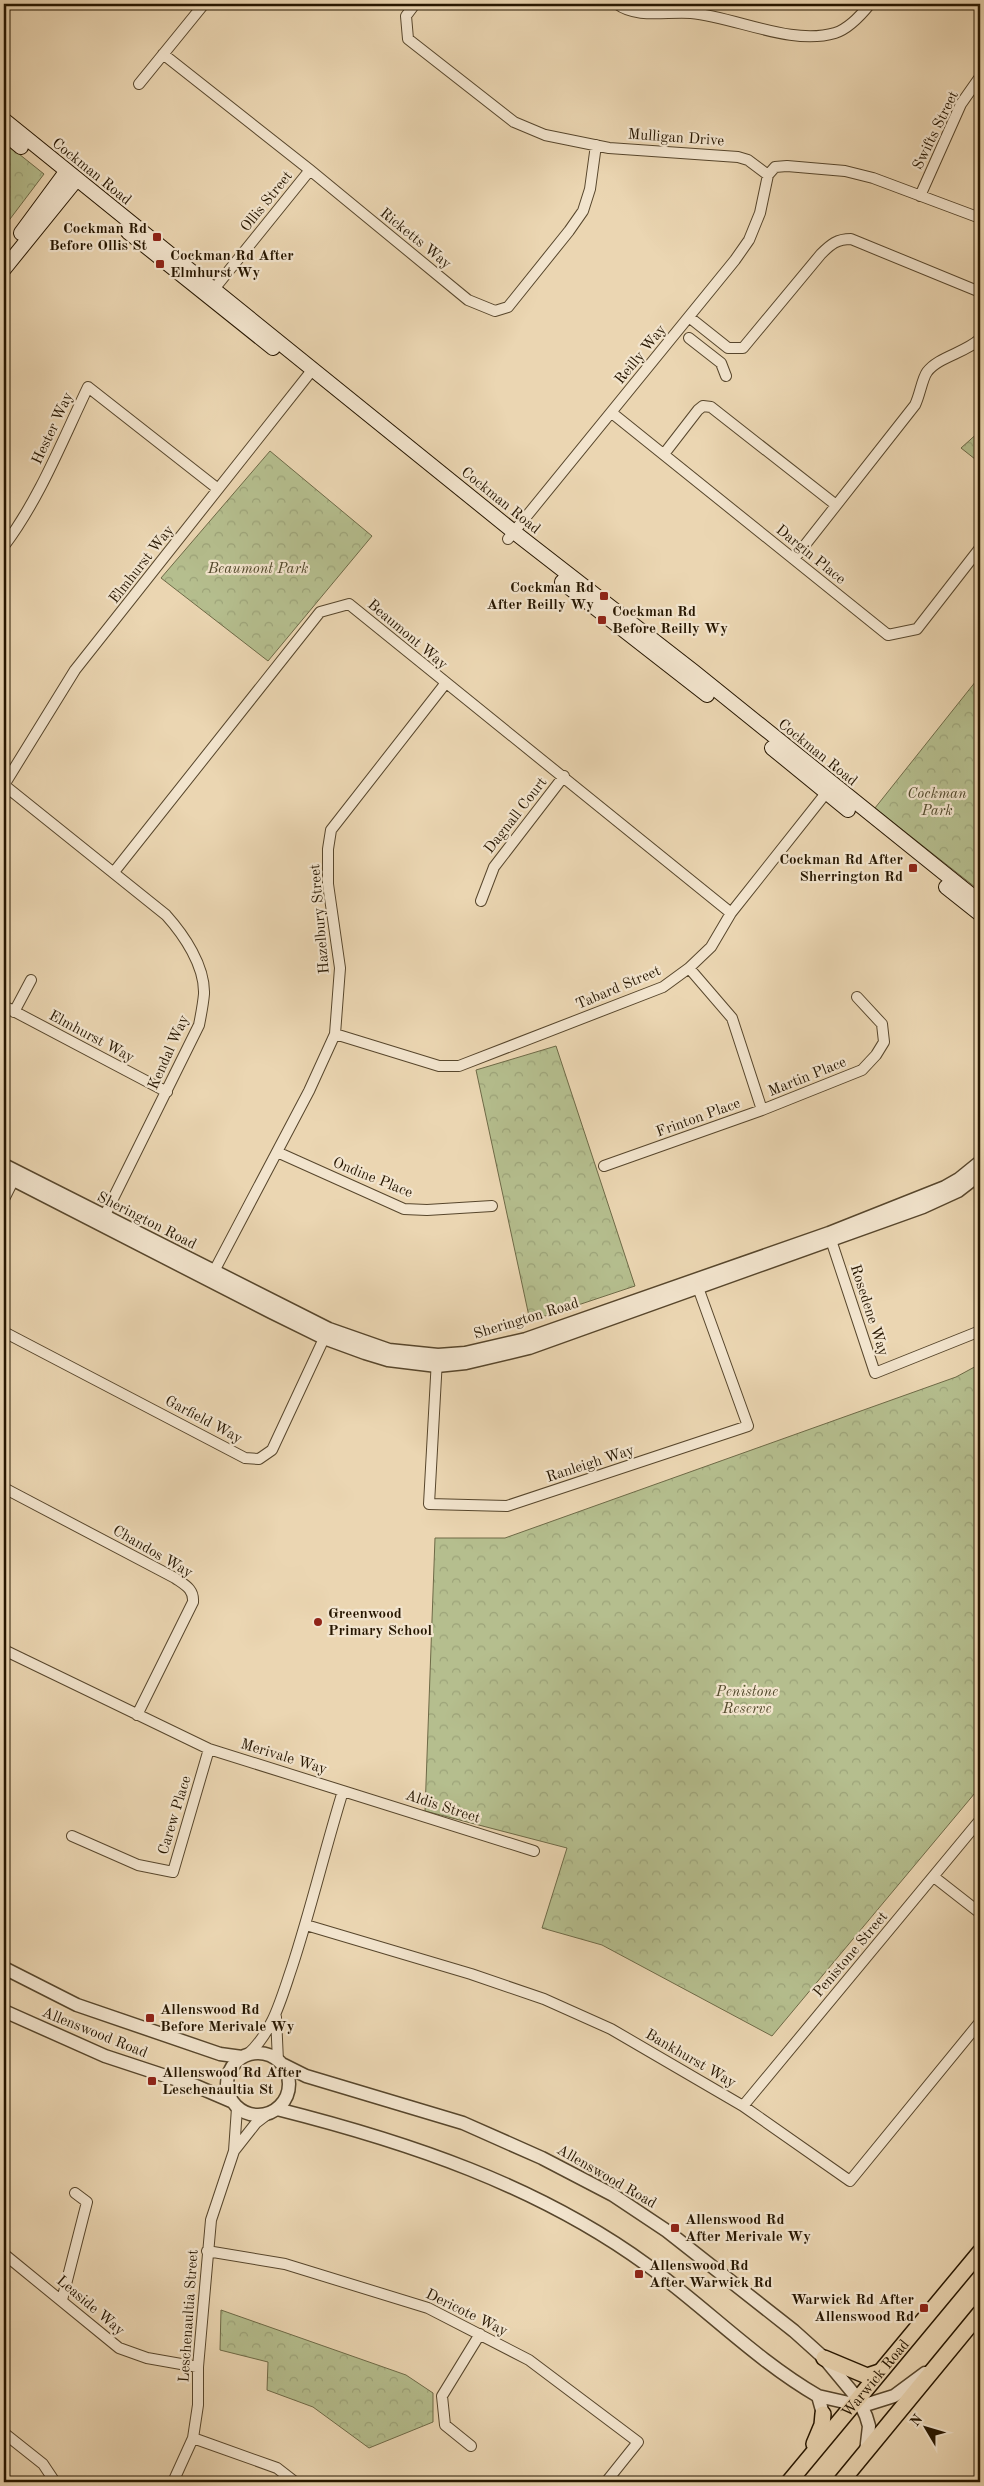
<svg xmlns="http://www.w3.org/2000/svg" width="984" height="2486" viewBox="0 0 984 2486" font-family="'Old Standard TT',serif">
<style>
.park{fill:url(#park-crowns);stroke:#6e6a47}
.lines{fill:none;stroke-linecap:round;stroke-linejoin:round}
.minor-casing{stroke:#57462c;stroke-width:12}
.tertiary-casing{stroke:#57462c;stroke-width:15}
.secondary-casing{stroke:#261600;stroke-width:16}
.primary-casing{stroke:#261600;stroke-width:18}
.minor{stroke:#f2e4cd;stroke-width:10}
.tertiary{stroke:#f2e4cd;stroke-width:12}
.secondary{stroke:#f2e4cd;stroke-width:14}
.primary{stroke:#ebd6b2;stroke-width:15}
.poi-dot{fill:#8f2418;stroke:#f2e4cd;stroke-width:2}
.labels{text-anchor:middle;stroke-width:4.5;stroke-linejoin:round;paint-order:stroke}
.street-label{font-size:15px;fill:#261600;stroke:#f2e4cd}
.poi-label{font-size:15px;font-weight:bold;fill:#261600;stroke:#f2e4cd;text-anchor:start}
.park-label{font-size:15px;font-style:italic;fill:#51482b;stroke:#f2e4cd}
</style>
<defs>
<pattern id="park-crowns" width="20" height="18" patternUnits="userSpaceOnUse" patternTransform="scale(1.25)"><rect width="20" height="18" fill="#b5be8e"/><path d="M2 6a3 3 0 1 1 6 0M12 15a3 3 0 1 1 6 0" fill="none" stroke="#9ca379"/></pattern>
</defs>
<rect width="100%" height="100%" fill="#ebd6b2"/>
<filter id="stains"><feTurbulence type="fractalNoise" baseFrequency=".004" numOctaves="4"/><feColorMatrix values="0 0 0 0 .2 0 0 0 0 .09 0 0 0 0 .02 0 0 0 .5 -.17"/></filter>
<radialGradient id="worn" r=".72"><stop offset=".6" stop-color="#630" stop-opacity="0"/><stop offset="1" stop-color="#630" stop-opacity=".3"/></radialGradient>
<!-- park -->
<path class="park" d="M4 142 44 174 4 227Z
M980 431V463L961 448Z
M270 451 372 536 268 661 161 578Z
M980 676V891L875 808Z
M556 1046 635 1286 530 1321 476 1070Z
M980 1364V1787L772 2036 602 1945 542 1928 567 1848 425 1811 435 1538H505L956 1377Z
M221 2310 406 2375 433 2393V2422L369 2448 313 2407 267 2390 268 2362 220 2350Z"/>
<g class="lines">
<defs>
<path id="minor" d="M415 4 406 16 408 39 514 122 545 135 609 148 738 157 748 160 768 175 775 167 787 166 845 171 873 178 980 218
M617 4C637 19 667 11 691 13 736 17 791 46 835 33 848 29 862 14 870 4
M163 54 310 170 468 300 495 311 508 307 569 231 583 211 590 189 596 145
M139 84 204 4
M920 196 961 104 980 77
M210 294 310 170
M689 317 728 348H743L821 254C831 244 837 239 851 239L980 292
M689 338 721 363 726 376
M612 413 888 635 917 629 980 548
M664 454 698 410 703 406 711 407 836 505
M508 539 735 260 749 240 760 213 768 175
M4 546C40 498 62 441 88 387L218 489
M794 559 915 405C920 395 922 379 927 372 938 357 965 353 980 339
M4 785 166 915C184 935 205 966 204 994 203 1005 201 1015 199 1025L101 1223
M4 785 75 670 313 369
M114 872 320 612 349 604 731 913
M481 901 494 867 564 776
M4 1006 167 1092
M14 1012 31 980
M335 1034 439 1066H459L663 987 689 968 711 947 731 913 830 788
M762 1110 862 1070 876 1055 884 1042 882 1024 857 997
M277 1152 404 1209 427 1210 492 1206
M604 1166 762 1110 732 1018 689 968
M4 1199 17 1173
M829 1234 875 1373 980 1331
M211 1277 309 1091 335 1034 340 968 328 884V849L331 830 445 684
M4 1332 245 1458 259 1459 272 1450 327 1332
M437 1359 429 1504 507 1506 748 1426 696 1282
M4 1488 175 1578C185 1585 194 1589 193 1602L137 1715
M4 1650 209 1749 343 1791C325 1849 311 1909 292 1967 281 1999 273 2032 247 2055
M343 1791 534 1851
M72 1836 138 1865 173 1872 209 1749
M934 1877 980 1913
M306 1925 471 1974 544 1999 611 2029 743 2106 850 2181 980 2022
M276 2017 278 2061
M743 2106 980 1820
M234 2151 256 2123 269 2113
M207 2251 285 2264 428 2308 529 2360 638 2442 606 2482
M4 2254 119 2348 147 2358 198 2367
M62 2300 87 2202 75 2193
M4 2433 43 2464 55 2482
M193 2438 277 2468 295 2482
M471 2446 445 2425 442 2396 480 2334
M173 2482 193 2438 198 2405V2367L211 2220 234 2151 237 2108"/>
<path id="tertiary" d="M4 1165 329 1329 389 1350 438 1355 465 1353 526 1339 829 1233 945 1187 959 1179 980 1162
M4 1175 271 1312 324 1338 365 1353 388 1360 437 1366 466 1363 529 1348 923 1207 958 1191 980 1174
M4 1968 77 2005 220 2054 242 2057
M4 2011 105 2056 196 2086 231 2101
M227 2084a31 31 0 1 1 62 0a31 31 0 1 1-62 0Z
M282 2064 306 2076 463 2123 542 2158 613 2195 667 2231 794 2331 824 2358 858 2399 866 2416 869 2426 866 2452
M277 2109C408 2142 537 2185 647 2265 705 2307 756 2360 818 2396L823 2414
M818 2396 862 2406 894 2396 925 2373"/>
<path id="secondary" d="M4 120 514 532 693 671 980 902
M4 133 21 147
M128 232 273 348
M21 233 66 172
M4 269 76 180
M562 582 707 695
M772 748 848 810
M946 887 980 914"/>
<g id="primary">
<path d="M824 2358 867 2376 879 2372"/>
<path d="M814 2444 822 2425 823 2414"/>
<path id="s1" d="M789 2482 980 2252"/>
<path d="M841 2482 980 2313"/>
</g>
</defs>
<!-- minor casing -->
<use href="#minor" class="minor-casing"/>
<!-- tertiary casing -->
<use href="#tertiary" class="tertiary-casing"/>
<!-- secondary casing -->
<use href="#secondary" class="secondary-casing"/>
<!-- primary casing -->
<use href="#primary" class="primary-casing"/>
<!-- minor -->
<use href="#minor" class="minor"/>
<!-- tertiary -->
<use href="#tertiary" class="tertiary"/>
<!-- secondary -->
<use href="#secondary" class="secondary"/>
<!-- primary -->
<use href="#primary" class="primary"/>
</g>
<!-- markers -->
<g class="poi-dot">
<rect x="152" y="232" width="10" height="10" rx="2.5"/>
<rect x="155" y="259" width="10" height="10" rx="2.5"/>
<rect x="599" y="591" width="10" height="10" rx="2.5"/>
<rect x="597" y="615" width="10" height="10" rx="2.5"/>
<rect x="908" y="863" width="10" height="10" rx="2.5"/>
<circle cx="318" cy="1622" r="5"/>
<rect x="145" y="2013" width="10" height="10" rx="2.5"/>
<rect x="147" y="2076" width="10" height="10" rx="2.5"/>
<rect x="670" y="2223" width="10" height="10" rx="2.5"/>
<rect x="634" y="2269" width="10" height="10" rx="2.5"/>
<rect x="919" y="2303" width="10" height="10" rx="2.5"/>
</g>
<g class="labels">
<!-- street labels -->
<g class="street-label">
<text transform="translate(935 130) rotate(-64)" y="5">Swifts Street</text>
<text transform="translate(676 137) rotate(4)" y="5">Mulligan Drive</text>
<text transform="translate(92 171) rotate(39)" y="5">Cockman Road</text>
<text transform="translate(266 201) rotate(-51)" y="5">Ollis Street</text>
<text transform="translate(416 238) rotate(39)" y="5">Ricketts Way</text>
<text transform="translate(640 354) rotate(-51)" y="5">Reilly Way</text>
<text transform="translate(52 428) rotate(-65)" y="5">Hester Way</text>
<text transform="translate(501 500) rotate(39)" y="5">Cockman Road</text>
<text transform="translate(811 554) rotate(39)" y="5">Dargin Place</text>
<text transform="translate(141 564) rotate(-52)" y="5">Elmhurst Way</text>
<text transform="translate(408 634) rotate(40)" y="5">Beaumont Way</text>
<text transform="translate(818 752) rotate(39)" y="5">Cockman Road</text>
<text transform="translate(515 815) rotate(-52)" y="5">Dagnall Court</text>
<text transform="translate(319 919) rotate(-95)" y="5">Hazelbury Street</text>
<text transform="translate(618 987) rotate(-23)" y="5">Tabard Street</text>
<text transform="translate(92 1036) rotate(28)" y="5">Elmhurst Way</text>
<text transform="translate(168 1052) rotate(-66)" y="5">Kendal Way</text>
<text transform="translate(807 1076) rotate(-22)" y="5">Martin Place</text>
<text transform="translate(698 1117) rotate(-20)" y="5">Frinton Place</text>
<text transform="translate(373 1177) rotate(22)" y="5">Ondine Place</text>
<text transform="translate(147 1220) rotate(27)" y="5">Sherington Road</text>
<text transform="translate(870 1310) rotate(72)" y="5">Rosedene Way</text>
<text transform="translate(526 1318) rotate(-17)" y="5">Sherington Road</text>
<text transform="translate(204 1419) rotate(28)" y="5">Garfield Way</text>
<text transform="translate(590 1463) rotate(-18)" y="5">Ranleigh Way</text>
<text transform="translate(153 1551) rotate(30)" y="5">Chandos Way</text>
<text transform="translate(284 1756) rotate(17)" y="5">Merivale Way</text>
<text transform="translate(443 1806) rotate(18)" y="5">Aldis Street</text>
<text transform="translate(174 1815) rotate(-73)" y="5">Carew Place</text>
<text transform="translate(850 1954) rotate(-50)" y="5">Penistone Street</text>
<text transform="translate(95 2032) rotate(22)" y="5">Allenswood Road</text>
<text transform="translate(691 2058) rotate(30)" y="5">Bankhurst Way</text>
<text transform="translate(607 2176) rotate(30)" y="5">Allenswood Road</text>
<text transform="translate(91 2305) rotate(40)" y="5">Leaside Way</text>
<text transform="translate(467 2312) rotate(26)" y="5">Dericote Way</text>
<text transform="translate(188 2316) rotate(-86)" y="5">Leschenaultia Street</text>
<text dy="5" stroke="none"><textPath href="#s1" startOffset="135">Warwick Road</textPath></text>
</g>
<!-- poi labels -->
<g class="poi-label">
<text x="147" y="233" text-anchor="end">Cockman Rd<tspan x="147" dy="17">Before Ollis St</tspan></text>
<text x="170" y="260">Cockman Rd After<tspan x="170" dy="17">Elmhurst Wy</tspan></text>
<text x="594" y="592" text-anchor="end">Cockman Rd<tspan x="594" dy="17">After Reilly Wy</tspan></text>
<text x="612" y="616">Cockman Rd<tspan x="612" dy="17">Before Reilly Wy</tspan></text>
<text x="903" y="864" text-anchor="end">Cockman Rd After<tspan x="903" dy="17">Sherrington Rd</tspan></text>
<text x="328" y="1618">Greenwood<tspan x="328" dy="17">Primary School</tspan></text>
<text x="160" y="2014">Allenswood Rd<tspan x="160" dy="17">Before Merivale Wy</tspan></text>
<text x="162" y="2077">Allenswood Rd After<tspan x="162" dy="17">Leschenaultia St</tspan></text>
<text x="685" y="2224">Allenswood Rd<tspan x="685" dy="17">After Merivale Wy</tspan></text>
<text x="649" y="2270">Allenswood Rd<tspan x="649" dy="17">After Warwick Rd</tspan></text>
<text x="914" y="2304" text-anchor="end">Warwick Rd After<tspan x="914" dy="17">Allenswood Rd</tspan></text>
</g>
<!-- park labels -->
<g class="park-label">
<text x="258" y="573">Beaumont Park</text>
<text x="937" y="798">Cockman<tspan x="937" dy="17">Park</tspan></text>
<text x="747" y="1696">Penistone<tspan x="747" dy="17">Reserve</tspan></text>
</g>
</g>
<!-- margin -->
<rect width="984" height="2486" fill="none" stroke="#ebd6b2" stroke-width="20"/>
<rect x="5" y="5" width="974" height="2476" fill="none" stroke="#261600" stroke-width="2.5"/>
<rect x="10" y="10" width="964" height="2466" fill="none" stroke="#261600"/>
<!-- north arrow -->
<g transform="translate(926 2428) rotate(308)" stroke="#f2e4cd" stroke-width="4" paint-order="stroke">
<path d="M0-4L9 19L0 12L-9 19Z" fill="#261600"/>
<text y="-8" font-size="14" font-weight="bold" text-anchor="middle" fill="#261600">N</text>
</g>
<rect width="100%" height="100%" filter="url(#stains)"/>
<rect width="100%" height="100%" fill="url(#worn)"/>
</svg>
